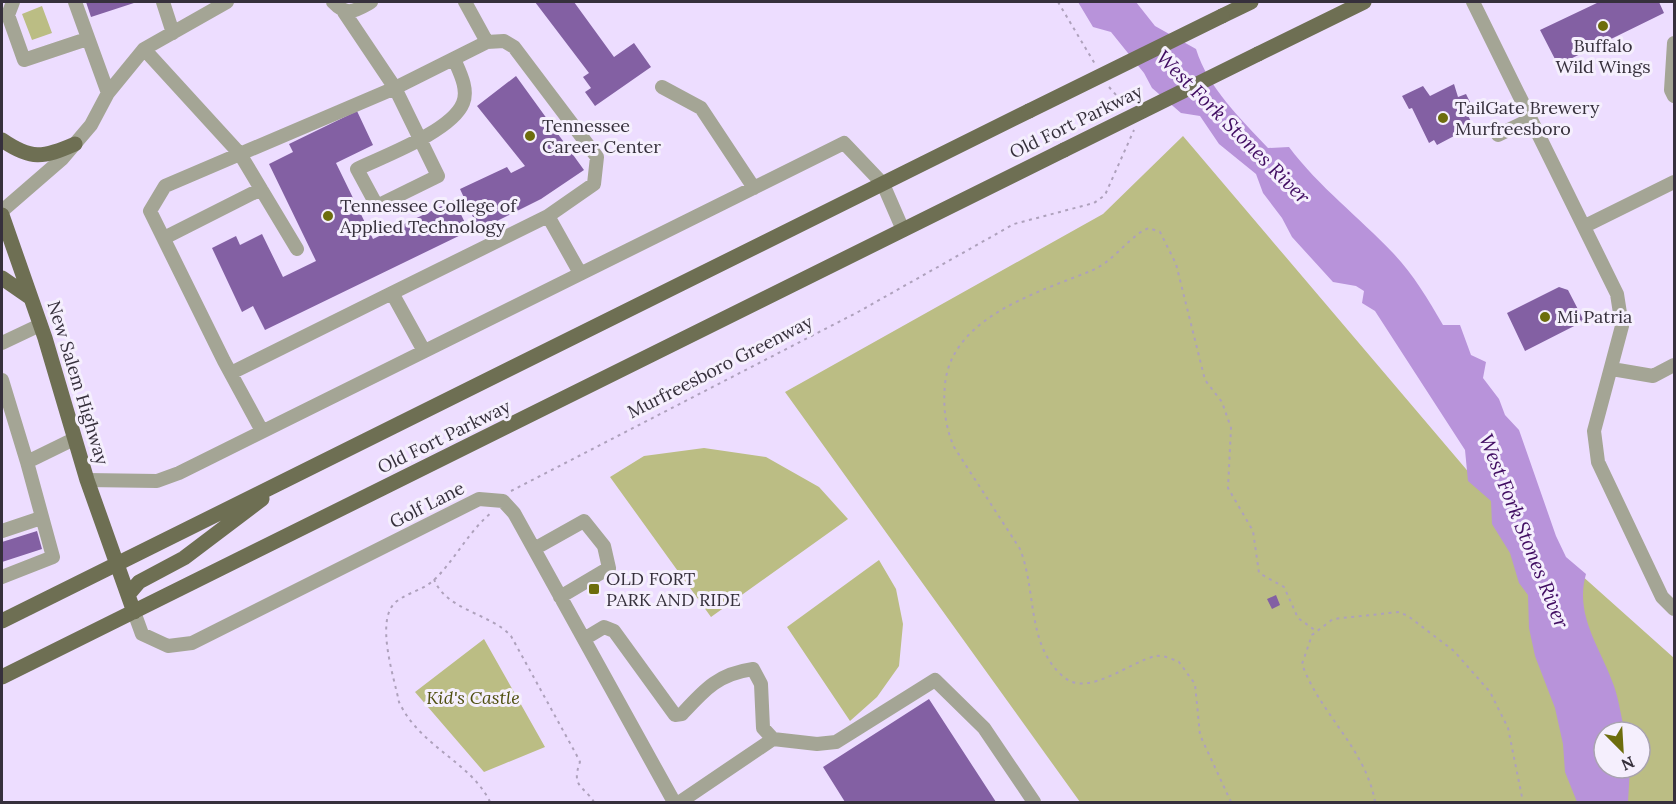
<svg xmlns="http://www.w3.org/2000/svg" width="1676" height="804" viewBox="0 0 1676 804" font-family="Lora,serif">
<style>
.green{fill:#bbbd84;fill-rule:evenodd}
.water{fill:#b893da}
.building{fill:#8360a3}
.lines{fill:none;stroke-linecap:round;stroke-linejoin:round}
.path{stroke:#aea1bc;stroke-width:2;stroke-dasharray:3 4.5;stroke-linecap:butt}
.minor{stroke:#a4a595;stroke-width:14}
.major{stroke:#6e6f53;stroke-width:15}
.major-bridge{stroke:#6e6f53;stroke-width:15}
.poi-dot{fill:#6d6d0d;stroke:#f5effd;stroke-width:2}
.labels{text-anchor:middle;stroke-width:6;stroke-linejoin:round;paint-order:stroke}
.poi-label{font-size:18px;fill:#36303c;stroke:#f5effd;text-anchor:start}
.street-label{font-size:18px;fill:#36303c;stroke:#f5effd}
.park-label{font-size:18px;font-style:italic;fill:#4e4e0e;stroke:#f5effd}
.water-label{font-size:20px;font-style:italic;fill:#400c61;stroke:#f5effd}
</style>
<rect width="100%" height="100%" fill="#edddff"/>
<!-- green -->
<path class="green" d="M42 6 52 33 32 40 22 14Z
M1183 136 1477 482 1674 658V802H1080L785 392 1103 214ZM1604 732H1640V768H1604Z
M704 448 766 457 819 487 848 519 711 617 610 477 644 456Z
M879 560 896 589 903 624 899 666 877 697 850 721 787 627Z
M484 639 545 747 484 772 415 692Z"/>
<!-- water -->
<path class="water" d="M1078 2H1136L1155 26 1196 49C1208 88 1241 119 1268 148L1289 147C1319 187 1359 217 1393 253 1413 274 1428 299 1443 325H1460L1471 355 1486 362 1483 378 1499 399 1505 415 1519 430 1556 536 1566 557 1586 574C1574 616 1601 648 1614 686 1619 700 1621 717 1625 732H1604V768H1630L1628 802H1577L1565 772 1563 744 1555 708 1535 656 1529 628 1528 595 1519 583 1510 553 1492 524 1491 501 1468 481 1465 450 1375 311 1362 303 1364 291 1356 286 1333 282 1292 237 1282 218 1263 193 1256 174 1219 144 1200 116 1181 113 1152 88 1144 73 1111 32 1093 27Z"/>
<!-- building -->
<path class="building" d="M86 2H137L91 17Z
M535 2H574L614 57 634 43 651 67 595 106 585 92 591 88 583 77 589 73Z
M1599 2H1659L1664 13 1558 65 1540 30Z
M516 76 584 170 541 199 479 230 460 189 507 167 511 173 525 166 477 106Z
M1454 84 1458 97 1466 94 1471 104 1465 109 1473 126 1437 145 1434 140 1429 143 1412 108 1409 109 1402 96 1423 86 1430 96Z
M357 111 373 145 336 163 373 239 454 200 469 231 265 330 253 306 242 312 212 248 236 236 240 245 262 234 283 277 316 261 269 164 293 152 289 144Z
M1559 287 1568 290 1584 321 1525 351 1507 313Z
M37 531 42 549 2 562V542Z
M1276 595 1280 605 1272 609 1267 599Z
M929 699 996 802H845L823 767Z"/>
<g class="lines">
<!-- path -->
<path class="path" d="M1058 2 1095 64
M1109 87 1125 105
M511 491 858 312 1014 224 1094 203 1105 195 1134 130
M434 579C445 610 492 614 511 636L576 754 580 762C571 787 583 785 594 802
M490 802C471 762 420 747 399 702 394 677 374 618 397 601 409 592 423 590 434 580 455 560 468 532 491 513
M1231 802 1200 735 1195 684 1179 662C1172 659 1163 655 1156 656 1131 661 1089 697 1065 678 1026 647 1037 591 1020 549L954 447C945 426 943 407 945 384 952 316 1040 292 1093 270 1113 261 1126 241 1144 230L1149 228 1160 232 1176 264 1205 380 1222 402 1231 428 1228 488 1253 531 1259 573 1284 587 1298 618 1316 631
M1375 802C1366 749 1320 714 1302 664L1312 635 1333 619 1399 612 1408 616 1454 651 1490 692 1508 728 1523 802"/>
<!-- minor -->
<path class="minor" d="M13 2 8 15 24 60 87 39
M75 2 108 93
M163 2 173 33
M333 2C347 17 355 11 371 2
M465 2 487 42 504 41 514 47 597 157 594 184 548 216 580 273
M1473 2 1617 294 1622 326 1594 431 1598 462 1662 597 1674 609
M1674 43 1671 90 1674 96
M144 49 240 154 297 249
M454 59C459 71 469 89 463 103 452 131 384 156 357 169L377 206 438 176 395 88 487 42
M662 87 701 108 754 188
M1498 135 1531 119
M2 211 62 159 91 125 108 93 144 49 227 2
M1585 226 1674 182
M164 238 261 189
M392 293 548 216
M2 343 40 325
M1612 369 1653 376 1674 365
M231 373 392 293 424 351
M2 380 27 462
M262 431 224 361 150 211 165 186 395 88 344 12
M87 480 157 481 179 473 844 143 883 184 903 230
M2 531 41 518
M534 549 584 521 604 546 609 568 560 597
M2 577 53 557 27 462 74 439
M134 612 142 634 168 646 192 643 479 499 503 501 514 513 674 802
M584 639 604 627 614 631 675 715 682 714C705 689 718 674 753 669L761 684 763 728 773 739
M680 802 773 739 817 744 836 742 935 680 984 728 1034 802"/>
<!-- major -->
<path class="major" d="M1222 16 1251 2
M1258 54 1364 2
M2 140C31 160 43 158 75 144
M2 215 45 338 87 480 134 612
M2 278 31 298
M128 595 139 582 184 558 262 499
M2 621 1029 111
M2 677 1064 150"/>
<!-- major-bridge -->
<path class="major-bridge" d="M1029 111 1222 16
M1064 150 1258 54"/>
</g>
<!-- markers -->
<g class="poi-dot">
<circle cx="1603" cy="26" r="6"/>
<circle cx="1443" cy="118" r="6"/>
<circle cx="530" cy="136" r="6"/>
<circle cx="328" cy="216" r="6"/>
<circle cx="1545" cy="317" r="6"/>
<rect x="588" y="583" width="12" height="12" rx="3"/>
</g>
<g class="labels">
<!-- poi labels -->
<g class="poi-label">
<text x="1603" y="52" text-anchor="middle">Buffalo<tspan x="1603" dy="21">Wild Wings</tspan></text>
<text x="1455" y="114">TailGate Brewery<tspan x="1455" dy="21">Murfreesboro</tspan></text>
<text x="542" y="132">Tennessee<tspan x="542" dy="21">Career Center</tspan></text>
<text x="340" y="212">Tennessee College of<tspan x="340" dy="21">Applied Technology</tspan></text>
<text x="1557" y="323">Mi Patria</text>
<text x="606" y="585">OLD FORT<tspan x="606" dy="21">PARK AND RIDE</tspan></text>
</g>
<!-- street labels -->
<g class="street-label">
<text transform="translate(1076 122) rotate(-26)" y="6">Old Fort Parkway</text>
<text transform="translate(720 367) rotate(-27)" y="6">Murfreesboro Greenway</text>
<text transform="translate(78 383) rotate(73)" y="6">New Salem Highway</text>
<text transform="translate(444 437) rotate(-26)" y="6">Old Fort Parkway</text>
<text transform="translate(427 505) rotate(-27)" y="6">Golf Lane</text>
</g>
<!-- park labels -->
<g class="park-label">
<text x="473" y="704">Kid's Castle</text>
</g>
<!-- water labels -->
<g class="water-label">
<text transform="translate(1233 127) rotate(45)" y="7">West Fork Stones River</text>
<text transform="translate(1524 531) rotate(68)" y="7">West Fork Stones River</text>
</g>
</g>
<!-- border -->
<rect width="1676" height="804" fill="none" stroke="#36303c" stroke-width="6"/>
<!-- north arrow -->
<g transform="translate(1622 750) rotate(156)"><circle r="28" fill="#f5effd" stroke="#a9a3b0" stroke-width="1.5"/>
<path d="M0-4.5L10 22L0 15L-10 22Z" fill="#6d6d0d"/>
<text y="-9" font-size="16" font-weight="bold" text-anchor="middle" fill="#36303c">N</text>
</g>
</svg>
